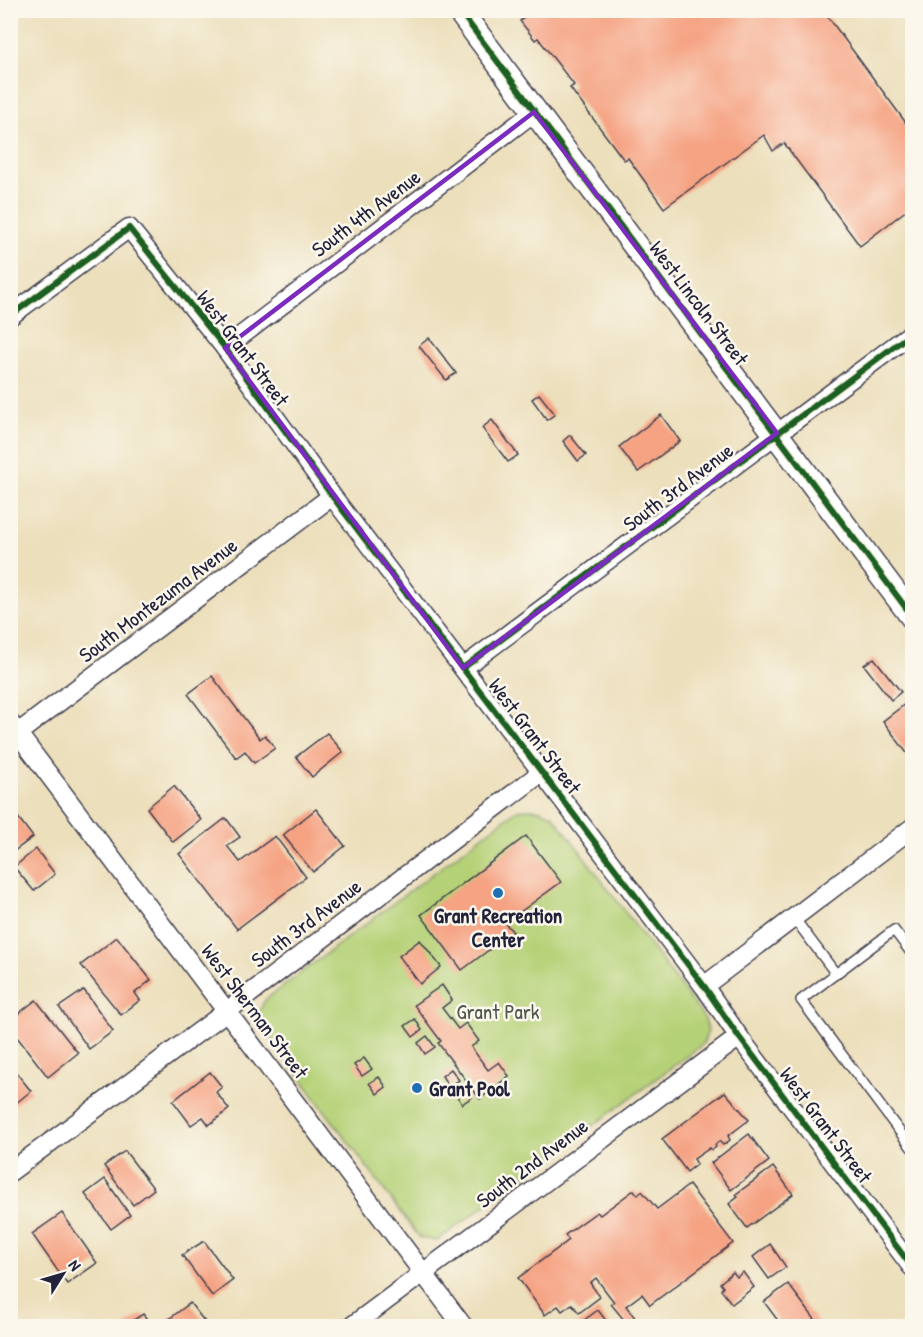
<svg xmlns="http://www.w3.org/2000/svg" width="923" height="1337" viewBox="0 0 923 1337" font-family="'Patrick Hand',sans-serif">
<rect width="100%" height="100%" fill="#fbf7ec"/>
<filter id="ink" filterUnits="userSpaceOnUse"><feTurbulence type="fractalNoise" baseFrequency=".0167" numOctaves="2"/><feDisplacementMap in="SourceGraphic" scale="12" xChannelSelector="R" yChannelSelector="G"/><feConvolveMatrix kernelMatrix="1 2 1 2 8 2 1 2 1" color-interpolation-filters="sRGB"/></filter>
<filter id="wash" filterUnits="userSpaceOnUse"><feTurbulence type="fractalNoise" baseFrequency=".008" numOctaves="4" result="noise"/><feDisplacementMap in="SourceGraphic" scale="24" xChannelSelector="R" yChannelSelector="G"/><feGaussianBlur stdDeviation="1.35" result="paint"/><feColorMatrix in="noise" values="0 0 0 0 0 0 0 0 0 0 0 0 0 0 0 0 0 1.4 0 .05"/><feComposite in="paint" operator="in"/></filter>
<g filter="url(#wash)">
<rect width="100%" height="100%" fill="#ecdfbc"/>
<!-- green -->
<path fill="#b5d177" stroke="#6c7a59" stroke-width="1.5" d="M 531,809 L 540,810 L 553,815 L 705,1019 L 708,1031 L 703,1044 L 437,1241 L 420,1238 L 260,1024 L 259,1012 L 265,1000 L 517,810 Z"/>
<g id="blocks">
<!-- building -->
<g fill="#f5a383">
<path d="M 518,10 L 823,10 L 912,131 L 912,206 L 860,246 L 784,143 L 773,151 L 764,135 L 664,208 L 628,158 L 624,160 L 570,88 L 574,85 L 538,38 L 535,40 L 520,21 L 524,18 Z"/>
<path d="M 429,338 L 456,373 L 446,380 L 419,346 Z"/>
<path d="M 539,394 L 555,414 L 547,420 L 532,399 Z"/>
<path d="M 661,415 L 680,441 L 638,472 L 619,447 Z"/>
<path d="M 492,420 L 518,455 L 508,462 L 482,428 Z"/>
<path d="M 570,435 L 586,455 L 578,461 L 563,441 Z"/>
<path d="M 874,658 L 901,692 L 891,700 L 864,665 Z"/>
<path d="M 212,676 L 260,739 L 265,735 L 275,748 L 254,763 L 245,751 L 236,758 L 188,694 Z"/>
<path d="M 909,701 L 912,706 L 912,760 L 883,721 Z"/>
<path d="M 327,733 L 343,752 L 312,777 L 296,757 Z"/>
<path d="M 174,786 L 201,820 L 173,842 L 147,808 Z"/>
<path d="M 316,809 L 345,846 L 313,872 L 283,835 Z"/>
<path d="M 17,816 L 33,837 L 10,854 L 10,820 Z"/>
<path d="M 226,818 L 240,837 L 227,846 L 240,862 L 275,836 L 306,877 L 237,929 L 179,854 Z"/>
<path d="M 526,836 L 561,882 L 505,923 L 513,932 L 462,970 L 421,915 Z"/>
<path d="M 36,849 L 55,874 L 34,891 L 14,867 Z"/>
<path d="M 117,937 L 151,980 L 135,993 L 140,1000 L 121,1015 L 81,965 Z"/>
<path d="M 420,940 L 441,967 L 420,984 L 399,956 Z"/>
<path d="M 442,985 L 452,1000 L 442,1008 L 458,1029 L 466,1023 L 479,1041 L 471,1047 L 488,1070 L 499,1062 L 509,1076 L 480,1099 L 438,1043 L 441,1041 L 414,1005 Z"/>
<path d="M 84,990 L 113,1031 L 89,1049 L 59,1007 Z"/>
<path d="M 36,1000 L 78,1053 L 48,1077 L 10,1028 L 10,1020 Z"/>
<path d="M 415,1019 L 422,1030 L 413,1037 L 405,1026 Z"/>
<path d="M 427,1036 L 435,1047 L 425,1054 L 418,1043 Z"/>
<path d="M 364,1058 L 372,1069 L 362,1076 L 354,1065 Z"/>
<path d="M 10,1065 L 31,1091 L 10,1108 Z"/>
<path d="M 451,1069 L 459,1080 L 449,1087 L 442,1076 Z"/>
<path d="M 210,1072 L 222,1087 L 216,1092 L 229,1109 L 209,1125 L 203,1117 L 191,1125 L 173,1101 Z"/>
<path d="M 379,1077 L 386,1087 L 377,1094 L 369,1083 Z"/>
<path d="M 464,1087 L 472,1097 L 462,1104 L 455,1093 Z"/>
<path d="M 725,1092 L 749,1120 L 728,1136 L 730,1140 L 723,1145 L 719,1141 L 715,1145 L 716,1147 L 712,1150 L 710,1148 L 694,1159 L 697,1164 L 687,1172 L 662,1139 Z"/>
<path d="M 749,1134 L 769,1161 L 731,1190 L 711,1163 Z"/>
<path d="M 125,1151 L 154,1189 L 133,1205 L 104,1166 Z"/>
<path d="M 773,1167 L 793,1194 L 747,1228 L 729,1204 L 738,1197 L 736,1194 Z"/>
<path d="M 105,1179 L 130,1215 L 111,1229 L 85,1194 Z"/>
<path d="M 689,1185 L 733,1243 L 650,1305 L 642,1294 L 626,1306 L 639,1323 L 634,1326 L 629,1326 L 611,1304 L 614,1302 L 596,1278 L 590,1283 L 600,1297 L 579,1313 L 572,1304 L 562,1311 L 558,1306 L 545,1315 L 518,1278 L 569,1240 L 565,1235 L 597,1212 L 600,1215 L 634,1190 L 638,1195 L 642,1191 L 657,1209 Z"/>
<path d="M 62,1213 L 97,1263 L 67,1284 L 32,1234 Z"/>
<path d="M 204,1241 L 233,1280 L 212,1296 L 182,1255 Z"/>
<path d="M 770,1244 L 786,1267 L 769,1279 L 753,1257 Z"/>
<path d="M 733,1272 L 737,1277 L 743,1272 L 754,1287 L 732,1304 L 721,1290 L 723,1287 L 720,1283 Z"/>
<path d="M 788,1284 L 820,1326 L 782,1326 L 764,1302 Z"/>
<path d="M 190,1303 L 208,1326 L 160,1326 Z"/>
<path d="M 598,1310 L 610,1326 L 576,1326 Z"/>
<path d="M 143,1314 L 152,1326 L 124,1326 Z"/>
</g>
</g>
</g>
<g filter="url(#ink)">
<use href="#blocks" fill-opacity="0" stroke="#403e4e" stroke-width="1.5"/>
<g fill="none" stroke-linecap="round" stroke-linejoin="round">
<defs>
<g id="lane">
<path d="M 794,918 L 836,974"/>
<path d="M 912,954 L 894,930 L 801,1000 L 912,1148"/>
</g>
<g id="street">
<path d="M 10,316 L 129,228 L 225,348 L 332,496 L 704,986 L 739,1037 L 912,1267"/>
<path d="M 225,348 L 534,112"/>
<path d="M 463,668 L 912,333"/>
<path d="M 10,723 L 463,1326"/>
<path d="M 10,739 L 332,496"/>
<path d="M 704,986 L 912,828"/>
<path d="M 10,1172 L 227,1011 L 542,772"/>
<path d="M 352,1326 L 739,1037"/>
</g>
<path id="secondary" d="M 459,10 L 912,616"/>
</defs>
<!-- lane casing -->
<use href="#lane" stroke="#403e4e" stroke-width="12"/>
<!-- street casing -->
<use href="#street" stroke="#403e4e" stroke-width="21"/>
<!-- secondary casing -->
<use href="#secondary" stroke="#403e4e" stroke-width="27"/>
<!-- lane -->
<use href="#lane" stroke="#fff" stroke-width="9"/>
<!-- street -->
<use href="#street" stroke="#fff" stroke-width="18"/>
<!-- secondary -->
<use href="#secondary" stroke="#fff" stroke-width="24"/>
<defs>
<g id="cycleway">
<path d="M 459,10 L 912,616"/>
<path d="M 10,316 L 129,228 L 225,348 L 332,496 L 704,986 L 739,1037 L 912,1267"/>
<path d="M 463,668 L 912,333"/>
</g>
</defs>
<!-- cycleway casing -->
<use href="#cycleway" stroke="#fbf7ec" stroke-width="10"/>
<!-- cycleway -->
<use href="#cycleway" stroke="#1b5e20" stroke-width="6"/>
</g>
</g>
<!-- marked area -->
<path fill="none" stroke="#7b2cbf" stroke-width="4.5" stroke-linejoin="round" d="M 534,112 L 777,433 L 463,668 L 225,348 Z"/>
<!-- markers -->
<g fill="#1f6fb2" stroke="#fbf7ec" stroke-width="2">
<circle cx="498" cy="893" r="6"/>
<circle cx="417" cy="1088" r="6"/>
</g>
<g text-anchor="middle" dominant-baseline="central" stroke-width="5" stroke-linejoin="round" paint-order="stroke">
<!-- street labels -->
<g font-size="21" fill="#22223b" stroke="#fbf7ec">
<text transform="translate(366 213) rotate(-37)">South 4th Avenue</text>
<text transform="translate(699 303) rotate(53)">West Lincoln Street</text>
<text transform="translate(243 348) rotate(53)">West Grant Street</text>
<text transform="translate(678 487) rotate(-37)">South 3rd Avenue</text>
<text transform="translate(158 600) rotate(-37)">South Montezuma Avenue</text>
<text transform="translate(535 736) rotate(53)">West Grant Street</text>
<text transform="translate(306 923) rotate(-37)">South 3rd Avenue</text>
<text transform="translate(255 1011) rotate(53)">West Sherman Street</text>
<text transform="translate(826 1125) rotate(53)">West Grant Street</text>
<text transform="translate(532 1163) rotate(-37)">South 2nd Avenue</text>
</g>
<!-- poi labels -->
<g font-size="21" font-weight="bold" fill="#22223b" stroke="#fbf7ec">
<text x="498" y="915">Grant Recreation<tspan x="498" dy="24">Center</tspan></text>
<text x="429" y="1088" text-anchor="start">Grant Pool</text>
</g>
<!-- park labels -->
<g font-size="21" fill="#4e574d" stroke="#fbf7ec">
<text x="498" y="1011">Grant Park</text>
</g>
</g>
<!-- margin -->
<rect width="923" height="1337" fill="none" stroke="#fbf7ec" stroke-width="36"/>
<!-- north arrow -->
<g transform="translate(63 1274) rotate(53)" stroke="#fbf7ec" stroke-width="4.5" paint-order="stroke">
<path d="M0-4.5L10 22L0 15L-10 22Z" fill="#22223b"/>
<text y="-9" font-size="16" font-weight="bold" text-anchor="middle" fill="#22223b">N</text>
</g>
</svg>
